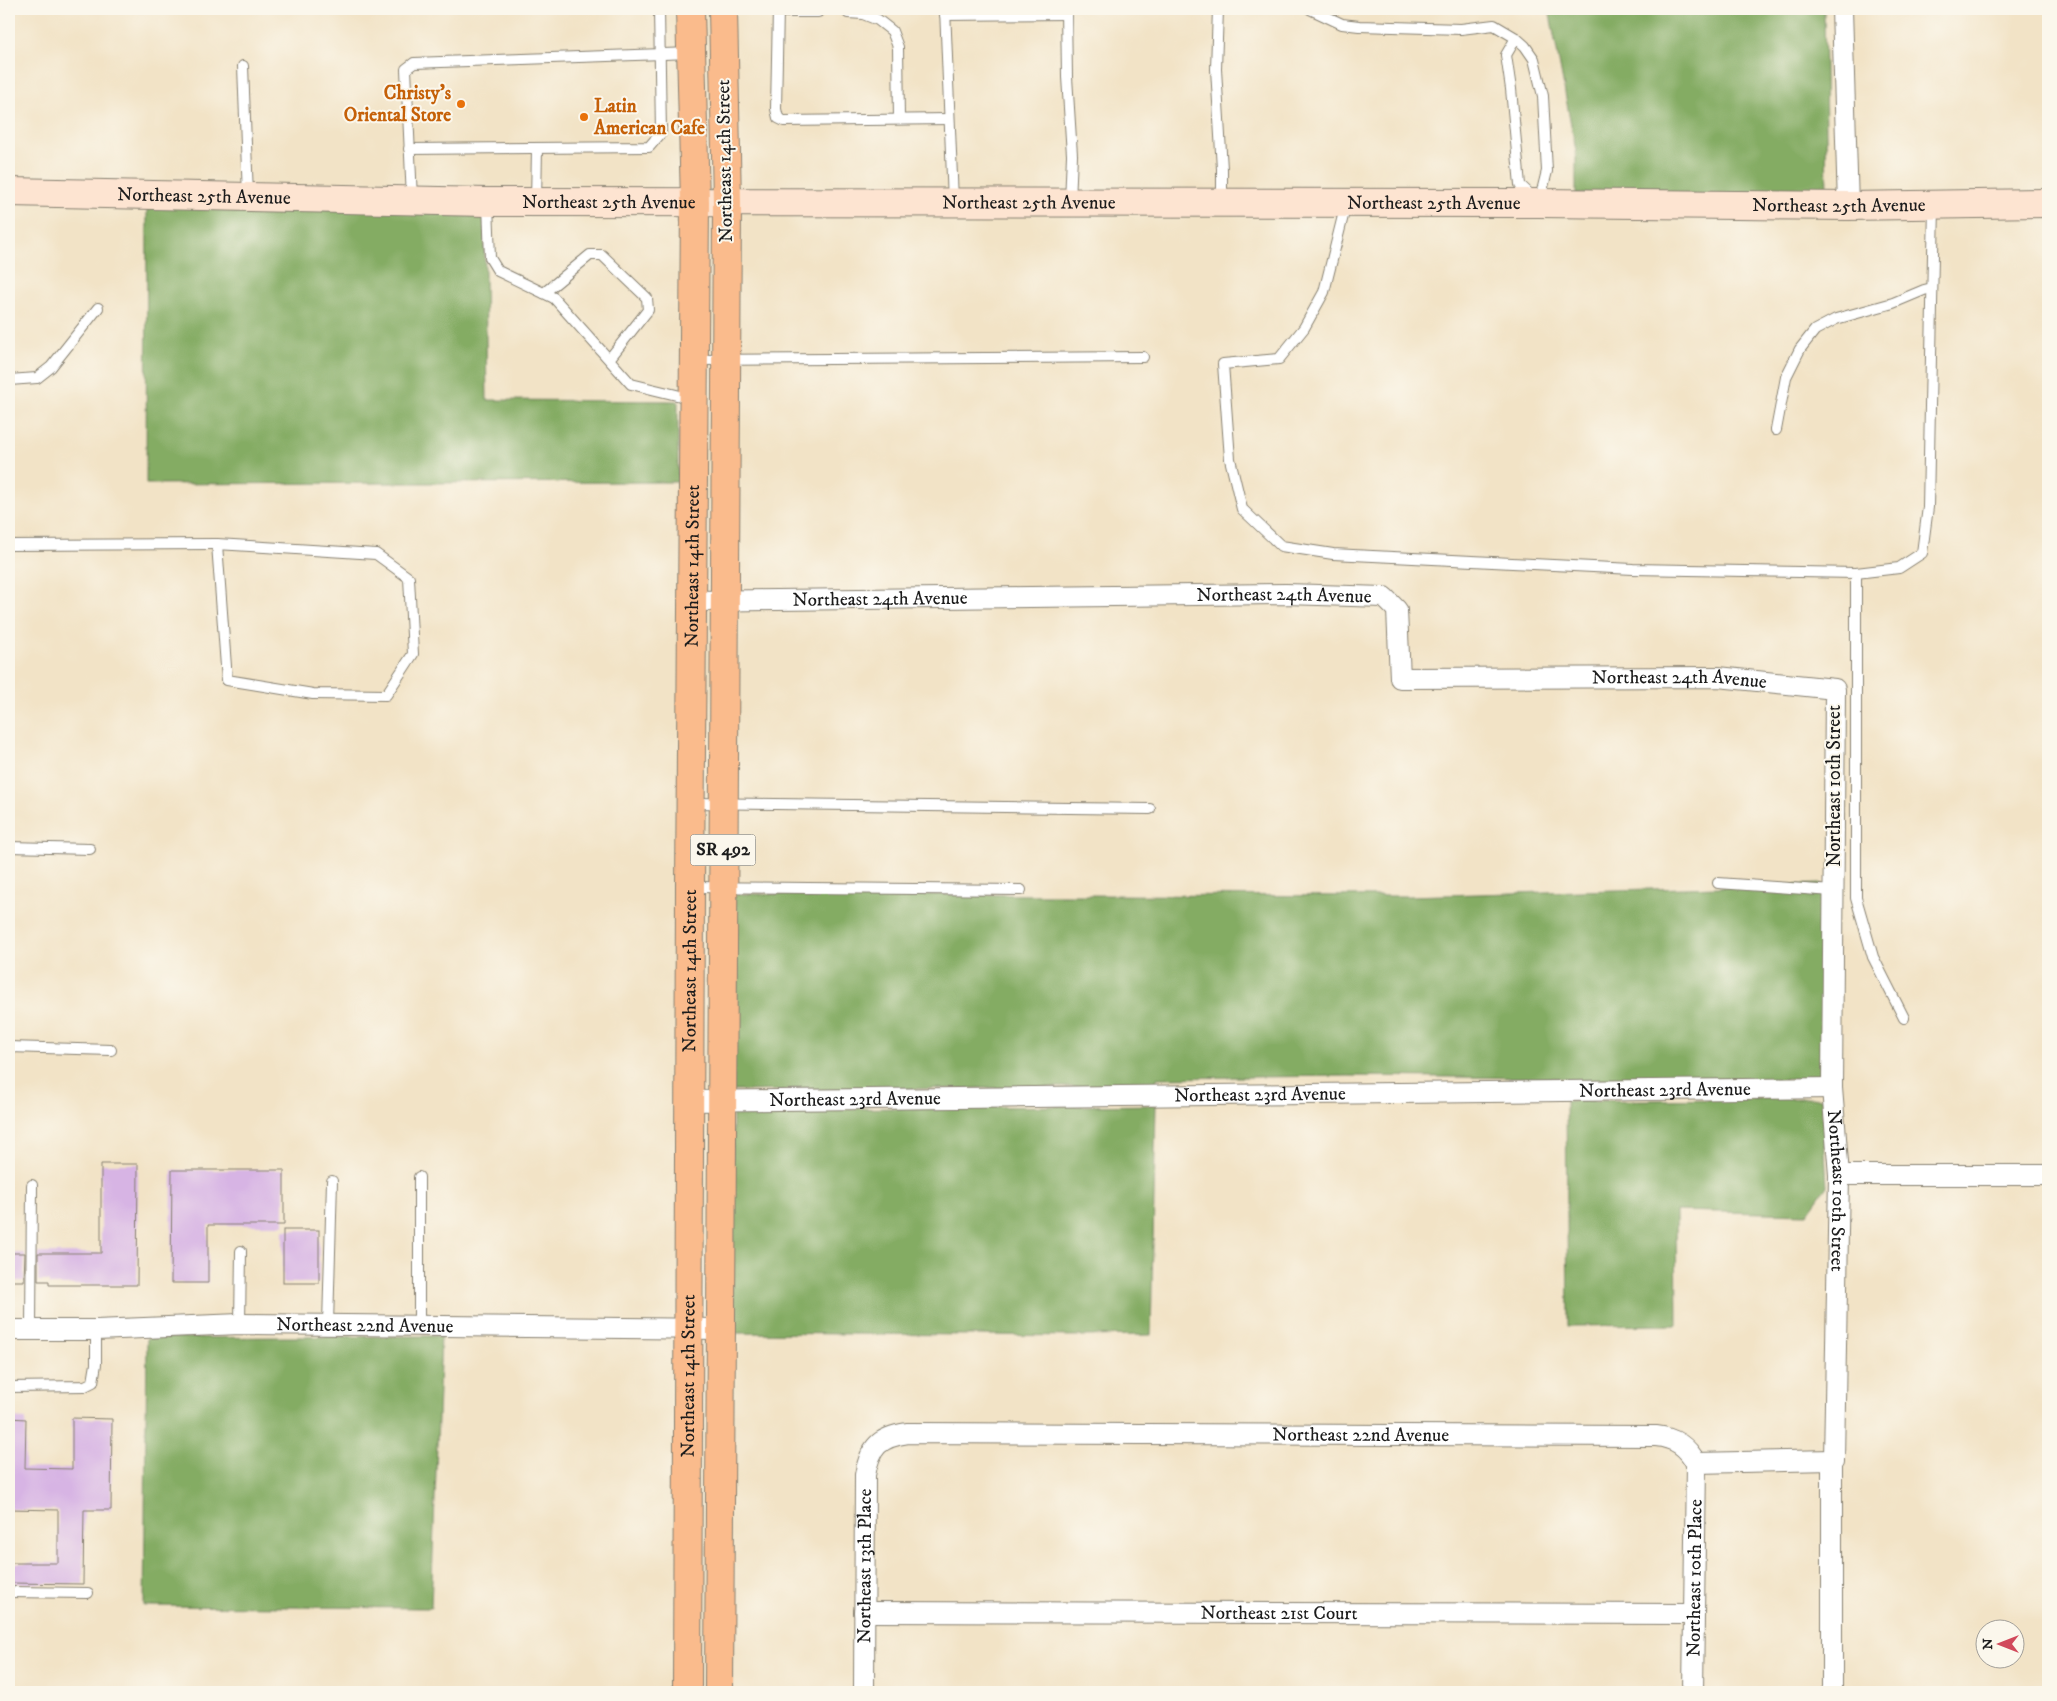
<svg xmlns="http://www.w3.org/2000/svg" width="2057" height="1701" viewBox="0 0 2057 1701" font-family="'IM FELL DW Pica',serif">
<rect width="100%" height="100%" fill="#fbf7ec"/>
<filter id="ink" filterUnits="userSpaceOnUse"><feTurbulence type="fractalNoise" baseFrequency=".02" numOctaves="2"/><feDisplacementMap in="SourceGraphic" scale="10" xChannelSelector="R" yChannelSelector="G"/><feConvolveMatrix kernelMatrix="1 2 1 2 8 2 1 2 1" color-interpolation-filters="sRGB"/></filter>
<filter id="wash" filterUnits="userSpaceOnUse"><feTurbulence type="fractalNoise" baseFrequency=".0096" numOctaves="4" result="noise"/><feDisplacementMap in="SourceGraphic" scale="20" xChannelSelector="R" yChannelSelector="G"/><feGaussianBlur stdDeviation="1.12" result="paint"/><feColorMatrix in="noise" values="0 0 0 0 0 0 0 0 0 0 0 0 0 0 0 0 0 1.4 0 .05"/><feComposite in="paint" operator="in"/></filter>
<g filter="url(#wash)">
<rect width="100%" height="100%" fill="#f2e3c6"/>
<!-- forest -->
<g fill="#84ac63" stroke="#506440">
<path d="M 1549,9 L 1824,9 L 1827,196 L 1576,194 L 1576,151 Z"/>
<path d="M 147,204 L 484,211 L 487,400 L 678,401 L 678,482 L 146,484 Z"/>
<path d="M 1823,884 L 1822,1079 L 1566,1082 L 1566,1078 L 1545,1078 L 1348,1076 L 1157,1078 L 1156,1086 L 733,1091 L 734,894 L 1408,896 Z"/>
<path d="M 1822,1098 L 1827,1186 L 1807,1214 L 1676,1211 L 1677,1325 L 1568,1326 L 1566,1101 Z"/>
<path d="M 1156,1105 L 1151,1335 L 1083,1336 L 731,1333 L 733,1110 Z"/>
<path d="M 441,1336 L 431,1608 L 144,1606 L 147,1338 Z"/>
</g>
<g id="blocks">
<!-- building -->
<g fill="#d7b4e4">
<path d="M 101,1164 L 138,1164 L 137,1285 L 49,1285 L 49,1281 L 38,1281 L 38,1253 L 101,1253 Z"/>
<path d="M 172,1170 L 284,1170 L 284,1225 L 208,1225 L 208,1283 L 171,1283 Z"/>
<rect x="283" y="1230" width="36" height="53"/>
<path d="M 9,1253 L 25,1253 L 24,1281 L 9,1281 Z"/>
<path d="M 9,1418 L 26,1419 L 25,1468 L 72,1469 L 72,1418 L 112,1419 L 111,1510 L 84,1510 L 83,1584 L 9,1583 L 9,1563 L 58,1563 L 58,1510 L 9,1509 Z"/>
</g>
</g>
</g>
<g filter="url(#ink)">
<use href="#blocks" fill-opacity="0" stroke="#878071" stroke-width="1"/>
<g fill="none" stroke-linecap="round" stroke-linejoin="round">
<defs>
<g id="lane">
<path d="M 778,9 L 776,109 L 778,118 L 784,121 L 949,119"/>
<path d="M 945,9 L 953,201"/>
<path d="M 1066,9 L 1067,77 L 1072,155 L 1070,202"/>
<path d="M 1218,9 L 1216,69 L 1222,169 L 1222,202"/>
<path d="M 1310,9 L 1342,24 L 1359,26 L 1461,29 L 1494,25 L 1516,38 L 1525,46 L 1534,59 L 1543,96 L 1547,171 L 1539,203 L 1520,185 L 1511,89 L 1506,55 L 1516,38"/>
<path d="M 778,12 L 818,12"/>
<path d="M 848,13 L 863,14 L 878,20 L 892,31 L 898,47 L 899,119"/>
<path d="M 945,15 L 1066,14"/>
<path d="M 243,66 L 248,196"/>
<path d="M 409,149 L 649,147 L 661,133 L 659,9"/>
<path d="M 412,199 L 406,69 L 414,63 L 691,53"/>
<path d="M 536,201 L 537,148"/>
<path d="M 488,204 L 490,258 L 498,271 L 554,298 L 631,384 L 693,399"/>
<path d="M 1346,204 L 1324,292 L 1304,328 L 1279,359 L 1223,364 L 1230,459 L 1242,509 L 1281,546 L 1333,554 L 1633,569 L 1856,573 L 1856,898 L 1873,957 L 1904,1018"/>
<path d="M 544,293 L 590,255 L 602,255 L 647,298 L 648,310 L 610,358"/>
<path d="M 695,360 L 1143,357"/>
<path d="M 9,380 L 37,378 L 51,367 L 98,308"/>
<path d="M 1776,430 L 1786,377 L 1800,349 L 1815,330 L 1836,319 L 1893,303 L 1924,290 L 1932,288"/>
<path d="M 217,544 L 376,554 L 409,578 L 413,654 L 386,695 L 313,694 L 227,680 Z"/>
<path d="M 9,545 L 217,544"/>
<path d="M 1856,573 L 1899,568 L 1922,553 L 1928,507 L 1934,205"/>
<path d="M 692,803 L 1150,809"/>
<path d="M 9,847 L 90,849"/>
<path d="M 1718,883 L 1833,891"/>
<path d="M 691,887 L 1021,890"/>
<path d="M 9,1047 L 111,1050"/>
<path d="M 419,1177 L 419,1326"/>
<path d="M 240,1324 L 241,1251"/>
<path d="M 328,1324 L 332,1181"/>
<path d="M 31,1330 L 32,1185"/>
<path d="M 9,1387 L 85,1386 L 93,1382 L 96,1364 L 96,1330"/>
<path d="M 9,1592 L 88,1593"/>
</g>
<g id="street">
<path d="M 1842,9 L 1848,206"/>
<path id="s1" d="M 692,601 L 1286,594 L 1384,597 L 1397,610 L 1400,678 L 1718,677 L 1835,689 L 1832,1088 L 1839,1175 L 1834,1460 L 1832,1462 L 1832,1692"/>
<path id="s2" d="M 689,1101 L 1832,1088"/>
<path d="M 1839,1175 L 2048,1175"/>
<path id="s3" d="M 9,1330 L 96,1330 L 240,1324 L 721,1329"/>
<path id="s4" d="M 864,1612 L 1693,1614"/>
<path id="s5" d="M 864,1692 L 865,1475 C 870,1447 879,1437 908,1433 L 1656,1436 C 1675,1438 1687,1446 1696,1463 L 1834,1460"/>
<path id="s6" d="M 1693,1692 L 1696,1463"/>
</g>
<g id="secondary">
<path id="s7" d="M 9,192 L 487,202 L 1539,203 L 1848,206 L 2048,203"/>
</g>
<g id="primary">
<path id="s8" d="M 687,1692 L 690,887 L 695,202 L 690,9"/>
<path d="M 719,1692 L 727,202 L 723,9"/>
</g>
</defs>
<!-- lane casing -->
<use href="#lane" stroke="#878071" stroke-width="12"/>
<!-- street casing -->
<use href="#street" stroke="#878071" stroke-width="22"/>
<!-- secondary casing -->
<use href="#secondary" stroke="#878071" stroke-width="30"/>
<!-- primary casing -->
<use href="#primary" stroke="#878071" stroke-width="30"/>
<!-- lane -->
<use href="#lane" stroke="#fff" stroke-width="10"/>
<!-- street -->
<use href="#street" stroke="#fff" stroke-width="20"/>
<!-- secondary -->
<use href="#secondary" stroke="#fde4d1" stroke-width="28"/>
<!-- primary -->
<use href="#primary" stroke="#fabb8c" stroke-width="28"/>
</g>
</g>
<!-- markers -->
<g fill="#e8710a" stroke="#fbf7ec" stroke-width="2">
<circle cx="461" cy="104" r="5"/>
<circle cx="584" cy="117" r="5"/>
</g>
<g text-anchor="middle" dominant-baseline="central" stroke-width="4" stroke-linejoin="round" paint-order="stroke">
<!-- shield labels -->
<rect fill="#fbf7ec" stroke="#5f5e5a" stroke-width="1" x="690.5" y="834.5" width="65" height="31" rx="4"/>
<g font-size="18" font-weight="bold" fill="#1c1c1c">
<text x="723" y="850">SR 492</text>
</g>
<!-- food labels -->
<g font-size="19" font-weight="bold" fill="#c56008" stroke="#fbf7ec" text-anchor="end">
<text x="451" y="93">Christy's<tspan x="451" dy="22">Oriental Store</tspan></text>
<text x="594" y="106" text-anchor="start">Latin<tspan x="594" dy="22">American Cafe</tspan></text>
</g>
<!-- street labels -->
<g font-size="19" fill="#1c1c1c" stroke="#fbf7ec">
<text transform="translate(725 161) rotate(-91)">Northeast 14th Street</text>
<text stroke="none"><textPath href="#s7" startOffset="195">Northeast 25th Avenue</textPath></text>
<text stroke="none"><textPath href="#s7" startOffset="600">Northeast 25th Avenue</textPath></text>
<text stroke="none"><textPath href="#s7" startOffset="1020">Northeast 25th Avenue</textPath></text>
<text stroke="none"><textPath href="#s7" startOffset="1425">Northeast 25th Avenue</textPath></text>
<text stroke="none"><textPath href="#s7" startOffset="1830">Northeast 25th Avenue</textPath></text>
<text stroke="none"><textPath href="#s8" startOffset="1126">Northeast 14th Street</textPath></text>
<text stroke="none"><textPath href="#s1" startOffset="592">Northeast 24th Avenue</textPath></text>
<text stroke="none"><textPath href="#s1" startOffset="188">Northeast 24th Avenue</textPath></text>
<text stroke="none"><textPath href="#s1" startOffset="1058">Northeast 24th Avenue</textPath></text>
<text transform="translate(1834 786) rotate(-90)">Northeast 10th Street</text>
<text stroke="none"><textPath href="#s8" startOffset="721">Northeast 14th Street</textPath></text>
<text stroke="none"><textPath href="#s2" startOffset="976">Northeast 23rd Avenue</textPath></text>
<text stroke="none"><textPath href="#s2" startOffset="571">Northeast 23rd Avenue</textPath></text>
<text stroke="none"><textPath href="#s2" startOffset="166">Northeast 23rd Avenue</textPath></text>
<text stroke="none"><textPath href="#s1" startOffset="1716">Northeast 10th Street</textPath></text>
<text stroke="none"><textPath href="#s3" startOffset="356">Northeast 22nd Avenue</textPath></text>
<text stroke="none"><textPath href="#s8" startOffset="316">Northeast 14th Street</textPath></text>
<text stroke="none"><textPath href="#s5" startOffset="736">Northeast 22nd Avenue</textPath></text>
<text stroke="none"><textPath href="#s5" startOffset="126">Northeast 13th Place</textPath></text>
<text stroke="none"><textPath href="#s6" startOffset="114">Northeast 10th Place</textPath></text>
<text stroke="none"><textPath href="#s4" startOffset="415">Northeast 21st Court</textPath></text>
</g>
</g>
<!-- margin -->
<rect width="2057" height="1701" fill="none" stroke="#fbf7ec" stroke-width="30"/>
<!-- north arrow -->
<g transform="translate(2000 1644) rotate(270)"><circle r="24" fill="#fbf7ec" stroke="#a29f99"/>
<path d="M0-4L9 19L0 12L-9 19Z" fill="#d1495b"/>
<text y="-8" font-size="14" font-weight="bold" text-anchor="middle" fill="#1c1c1c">N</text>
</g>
</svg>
